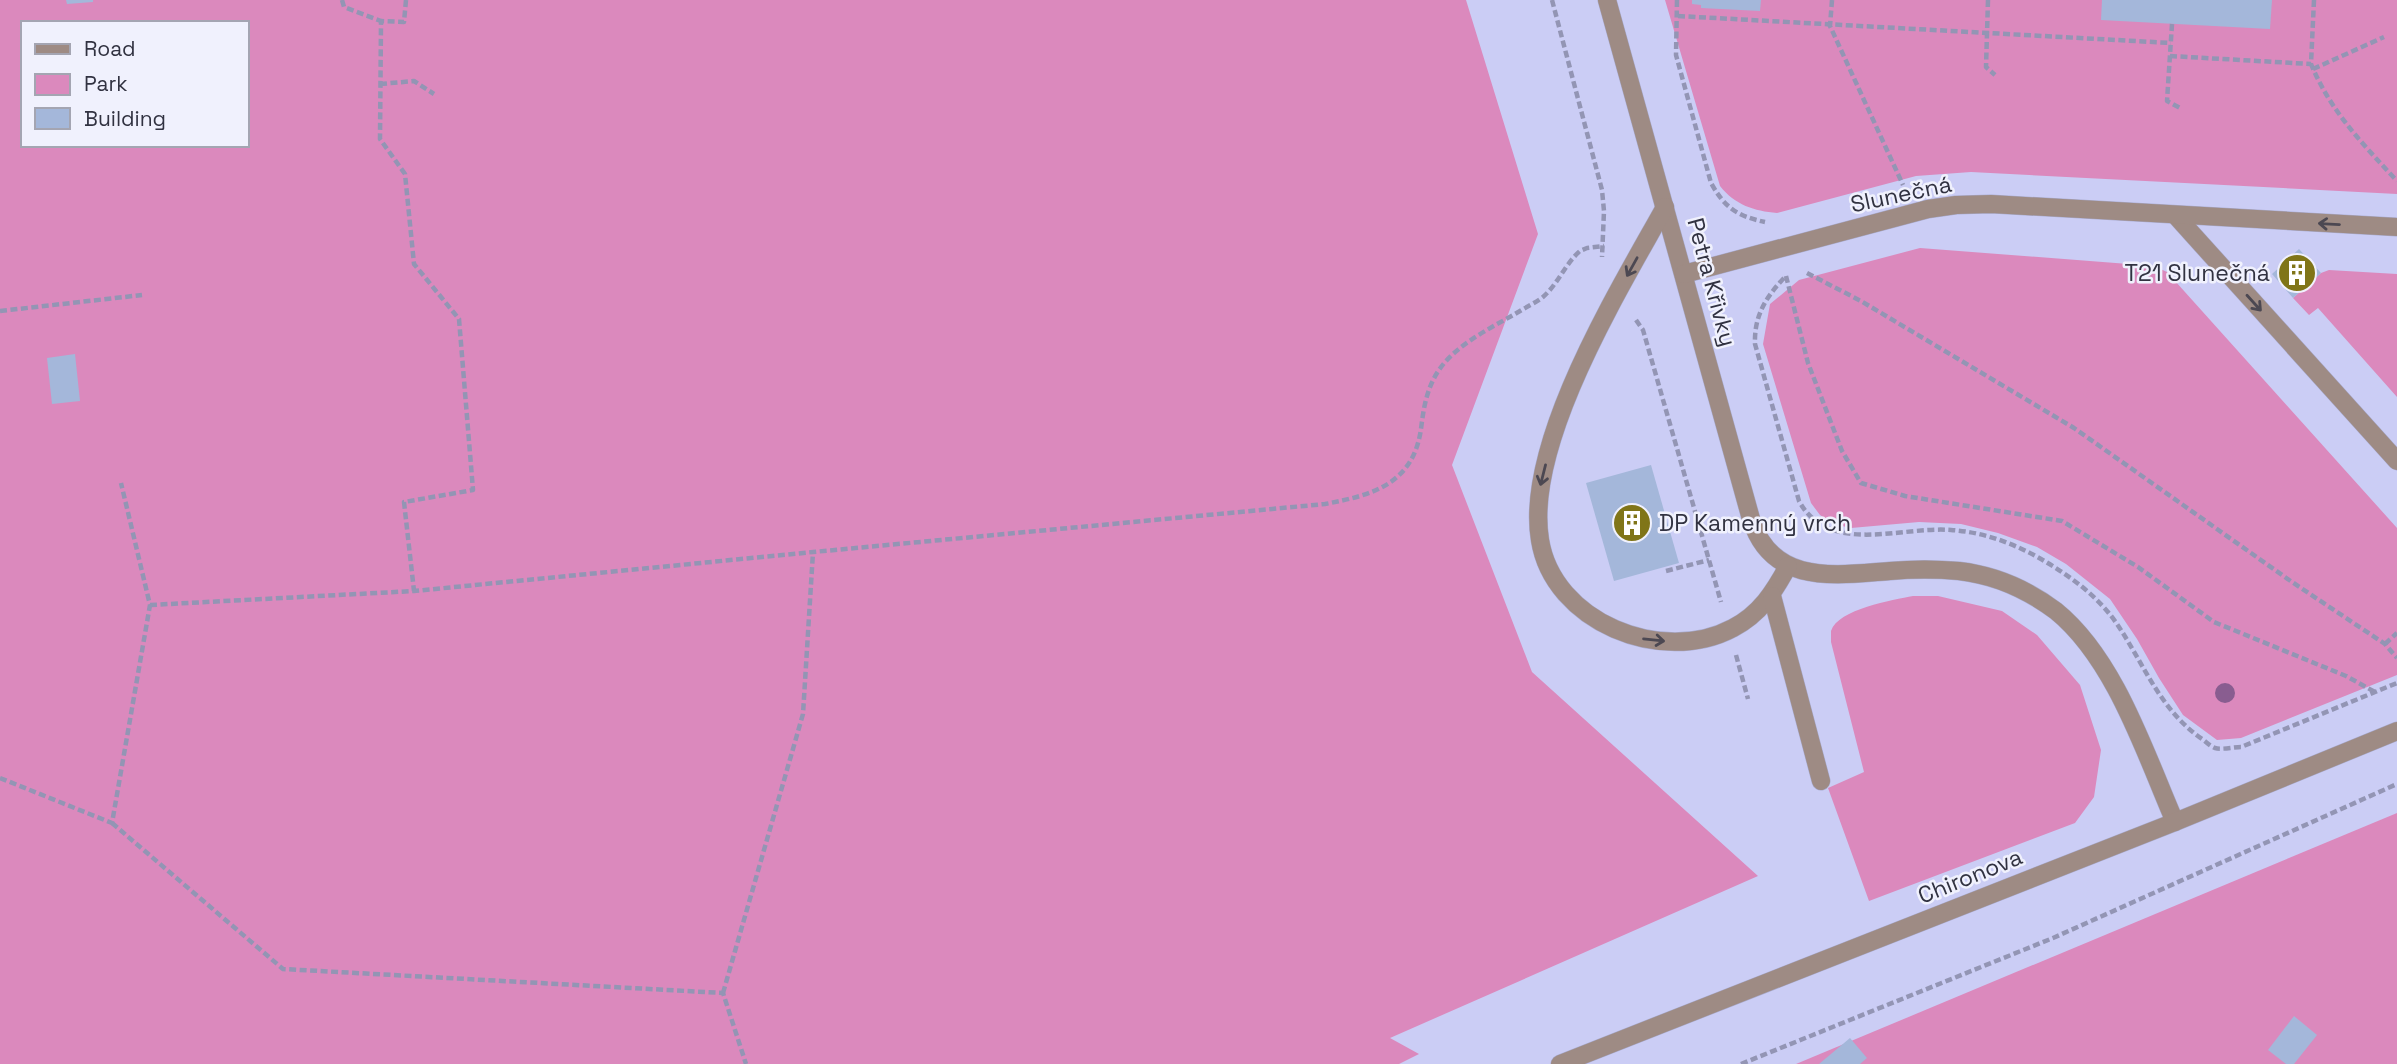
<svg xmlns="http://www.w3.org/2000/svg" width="2397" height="1064" viewBox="0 0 2397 1064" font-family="'Space Grotesk',sans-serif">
<rect width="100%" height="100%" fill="#cbcdf5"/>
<!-- green -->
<g fill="#db89bd" fill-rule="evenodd">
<path d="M 0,0 L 1466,0 L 1538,234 L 1452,465 L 1532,672 L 1758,876 L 1390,1038 L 1419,1054 L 1399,1064 L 0,1064 ZM 23,23 L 247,23 L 247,145 L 23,145 Z"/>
<path d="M 1665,0 L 2397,0 L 2397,194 L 1971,172 L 1916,176 L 1777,213 C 1754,211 1735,205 1720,186 Z"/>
<path d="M 1920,248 L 2154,266 L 2167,272 L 2397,528 L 2397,675 L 2241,738 L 2217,740 L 2183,715 L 2159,678 L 2137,639 L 2110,599 L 2066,564 L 2037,547 L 1998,533 L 1961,524 L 1919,522 L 1851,528 L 1833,524 L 1820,515 L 1811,503 L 1763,344 L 1770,304 L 1799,280 Z"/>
<path d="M 2329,270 L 2397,274 L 2397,397 L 2318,308 L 2309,315 L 2293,298 L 2321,273 Z"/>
<path d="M 1913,596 L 1938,596 L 2002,611 L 2037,635 L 2080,685 L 2101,750 L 2094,797 L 2075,823 L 1869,901 L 1828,788 L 1864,772 L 1831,642 C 1831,641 1831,632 1831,631 C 1838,609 1893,600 1913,596 Z"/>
<path d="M 2397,813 L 2397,1064 L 1796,1064 Z"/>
</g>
<!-- building -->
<g fill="#a4b7da">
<path d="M 66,0 L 93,0 L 93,2 L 67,4 Z"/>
<path d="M 1692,0 L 1761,0 L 1760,11 L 1701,8 L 1701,5 L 1692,4 Z"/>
<path d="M 2102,0 L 2272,0 L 2270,29 L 2101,20 Z"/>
<path d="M 2299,249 L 2321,273 L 2293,298 L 2272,274 Z"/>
<path d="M 75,354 L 80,401 L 52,404 L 47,358 Z"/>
<path d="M 1651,465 L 1679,563 L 1614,581 L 1586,483 Z"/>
<path d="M 2294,1016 L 2317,1035 L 2294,1064 L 2286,1064 L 2268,1050 Z"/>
<path d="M 1850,1038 L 1867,1058 L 1860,1064 L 1819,1064 Z"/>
</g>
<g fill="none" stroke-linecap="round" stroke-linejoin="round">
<defs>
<g id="minor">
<path d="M 1607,0 L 1751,519 C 1772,586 1835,575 1890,571 C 1913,569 1936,569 1959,571 C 1994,575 2028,590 2056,611 C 2115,659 2145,753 2175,822"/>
<path d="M 1665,207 C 1619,290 1524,444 1540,540 C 1553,622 1662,666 1733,628 C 1760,614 1774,592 1788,566"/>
<path d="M 2176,216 L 2397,461"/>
<path d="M 1684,274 L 1928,209 L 1956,205 L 1991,204 L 2397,227"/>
<path d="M 1772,596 L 1821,781"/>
<path d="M 1560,1064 L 2175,822 L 2397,731"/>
</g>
</defs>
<!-- minor casing -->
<use href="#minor" stroke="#a9abcd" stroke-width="19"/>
<!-- path -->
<g stroke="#9395b4" stroke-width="4.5" stroke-dasharray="7 3.5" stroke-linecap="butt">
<path d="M 342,0 L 344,7 L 381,21"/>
<path d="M 406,0 L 404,22 L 381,21 L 380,139 L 405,174 L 414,264 L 459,319 L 473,490 L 404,502 L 414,591"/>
<path d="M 1552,0 L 1602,190 L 1604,211 L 1602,257"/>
<path d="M 1677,0 L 1676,55 L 1711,183 C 1725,208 1737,216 1765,222"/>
<path d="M 1832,0 L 1830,26 L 1903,185"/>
<path d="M 1988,0 L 1986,67 L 1995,75"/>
<path d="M 2314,0 L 2311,64 C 2331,112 2362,143 2397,181"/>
<path d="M 1678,16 L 2171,43"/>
<path d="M 2172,24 L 2167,101 L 2182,109"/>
<path d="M 2170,56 L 2311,64"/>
<path d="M 2313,69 L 2384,37"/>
<path d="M 380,84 L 414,81 L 434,94"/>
<path d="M 1807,273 L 1861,301 L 2074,428 L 2292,582 L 2385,644 L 2397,658"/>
<path d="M 1786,276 L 1808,363 L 1842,451 L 1861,483 L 1905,496 L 2062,521 L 2138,567 L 2214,622 L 2346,676 L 2375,692"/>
<path d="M 1784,278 C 1765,298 1754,317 1755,344 L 1799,501 C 1829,556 1900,526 1951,530 C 1983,532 2013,543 2041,559 C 2070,576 2098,596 2117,624 C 2144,664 2160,710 2202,739 C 2205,741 2211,747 2215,748 C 2222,750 2234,747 2241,747 L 2397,683"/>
<path d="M 0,311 L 142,295"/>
<path d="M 1636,320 L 1643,330 L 1721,602"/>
<path d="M 1666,571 L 1709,560"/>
<path d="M 150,605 L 414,591 L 813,552 L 1325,504 C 1373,495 1413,484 1421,429 C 1424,404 1428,381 1446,361 C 1466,339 1495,326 1520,311 C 1528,306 1537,302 1543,297 C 1558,284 1565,264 1580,251 L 1587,248 L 1604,246"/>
<path d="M 2385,644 L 2397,633"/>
<path d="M 1736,655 L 1748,699"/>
<path d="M 0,778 L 112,823 L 150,605 L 121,483"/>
<path d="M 112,823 L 283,969 L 723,993 L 746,1064"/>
<path d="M 723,993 L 803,714 L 813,552"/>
<path d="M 1741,1064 L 2053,938 L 2397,784"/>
</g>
<!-- minor -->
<use href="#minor" stroke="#9e8b84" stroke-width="18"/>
</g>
<!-- trees -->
<circle fill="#895d90" cx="2225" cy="693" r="10"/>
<!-- one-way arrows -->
<defs><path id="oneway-shaft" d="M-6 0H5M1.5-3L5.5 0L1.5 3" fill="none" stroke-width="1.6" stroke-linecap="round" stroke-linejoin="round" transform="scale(1.75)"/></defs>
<g stroke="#4c4852">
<use href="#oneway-shaft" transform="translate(2329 224) rotate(-177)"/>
<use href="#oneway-shaft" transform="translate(1632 267) rotate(119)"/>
<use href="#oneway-shaft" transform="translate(2254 303) rotate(48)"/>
<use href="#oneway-shaft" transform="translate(1543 475) rotate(104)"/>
<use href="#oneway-shaft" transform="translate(1654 640) rotate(6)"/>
</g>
<!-- icons -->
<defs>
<symbol id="building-disc" viewBox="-11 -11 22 22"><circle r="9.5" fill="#807518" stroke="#f0f1fd"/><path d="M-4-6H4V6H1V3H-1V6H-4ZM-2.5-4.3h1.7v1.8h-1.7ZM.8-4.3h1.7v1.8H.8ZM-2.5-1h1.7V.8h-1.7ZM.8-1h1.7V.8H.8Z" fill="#fff"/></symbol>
</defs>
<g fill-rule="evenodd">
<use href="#building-disc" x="2275" y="251" width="44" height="44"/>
<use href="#building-disc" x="1610" y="501" width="44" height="44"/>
</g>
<g text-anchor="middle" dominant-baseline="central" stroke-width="5" stroke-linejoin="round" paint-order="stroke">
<!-- street labels -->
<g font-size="23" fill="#313241" stroke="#f0f1fd">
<text transform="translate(1901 194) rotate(-12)">Slunečná</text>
<text transform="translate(1712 282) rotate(75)">Petra Křivky</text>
<text transform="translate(1970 876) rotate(-22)">Chironova</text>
</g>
<!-- poi labels -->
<g font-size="23" fill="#313241" stroke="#f0f1fd" text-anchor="end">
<text x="2270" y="273">T21 Slunečná</text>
<text x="1659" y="523" text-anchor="start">DP Kamenný vrch</text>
</g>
</g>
<!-- legend -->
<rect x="21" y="21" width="228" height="126" fill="#f0f1fd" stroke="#a4a5b2" stroke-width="2"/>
<rect x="35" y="44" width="35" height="10" fill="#9e8b84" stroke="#a4a5b2" stroke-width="2"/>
<text x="84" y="56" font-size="21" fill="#313241">Road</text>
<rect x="35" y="74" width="35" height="21" fill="#db89bd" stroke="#a4a5b2" stroke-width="2"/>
<text x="84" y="91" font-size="21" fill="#313241">Park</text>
<rect x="35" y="108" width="35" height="21" fill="#a4b7da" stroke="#a4a5b2" stroke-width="2"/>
<text x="84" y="126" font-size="21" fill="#313241">Building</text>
</svg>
